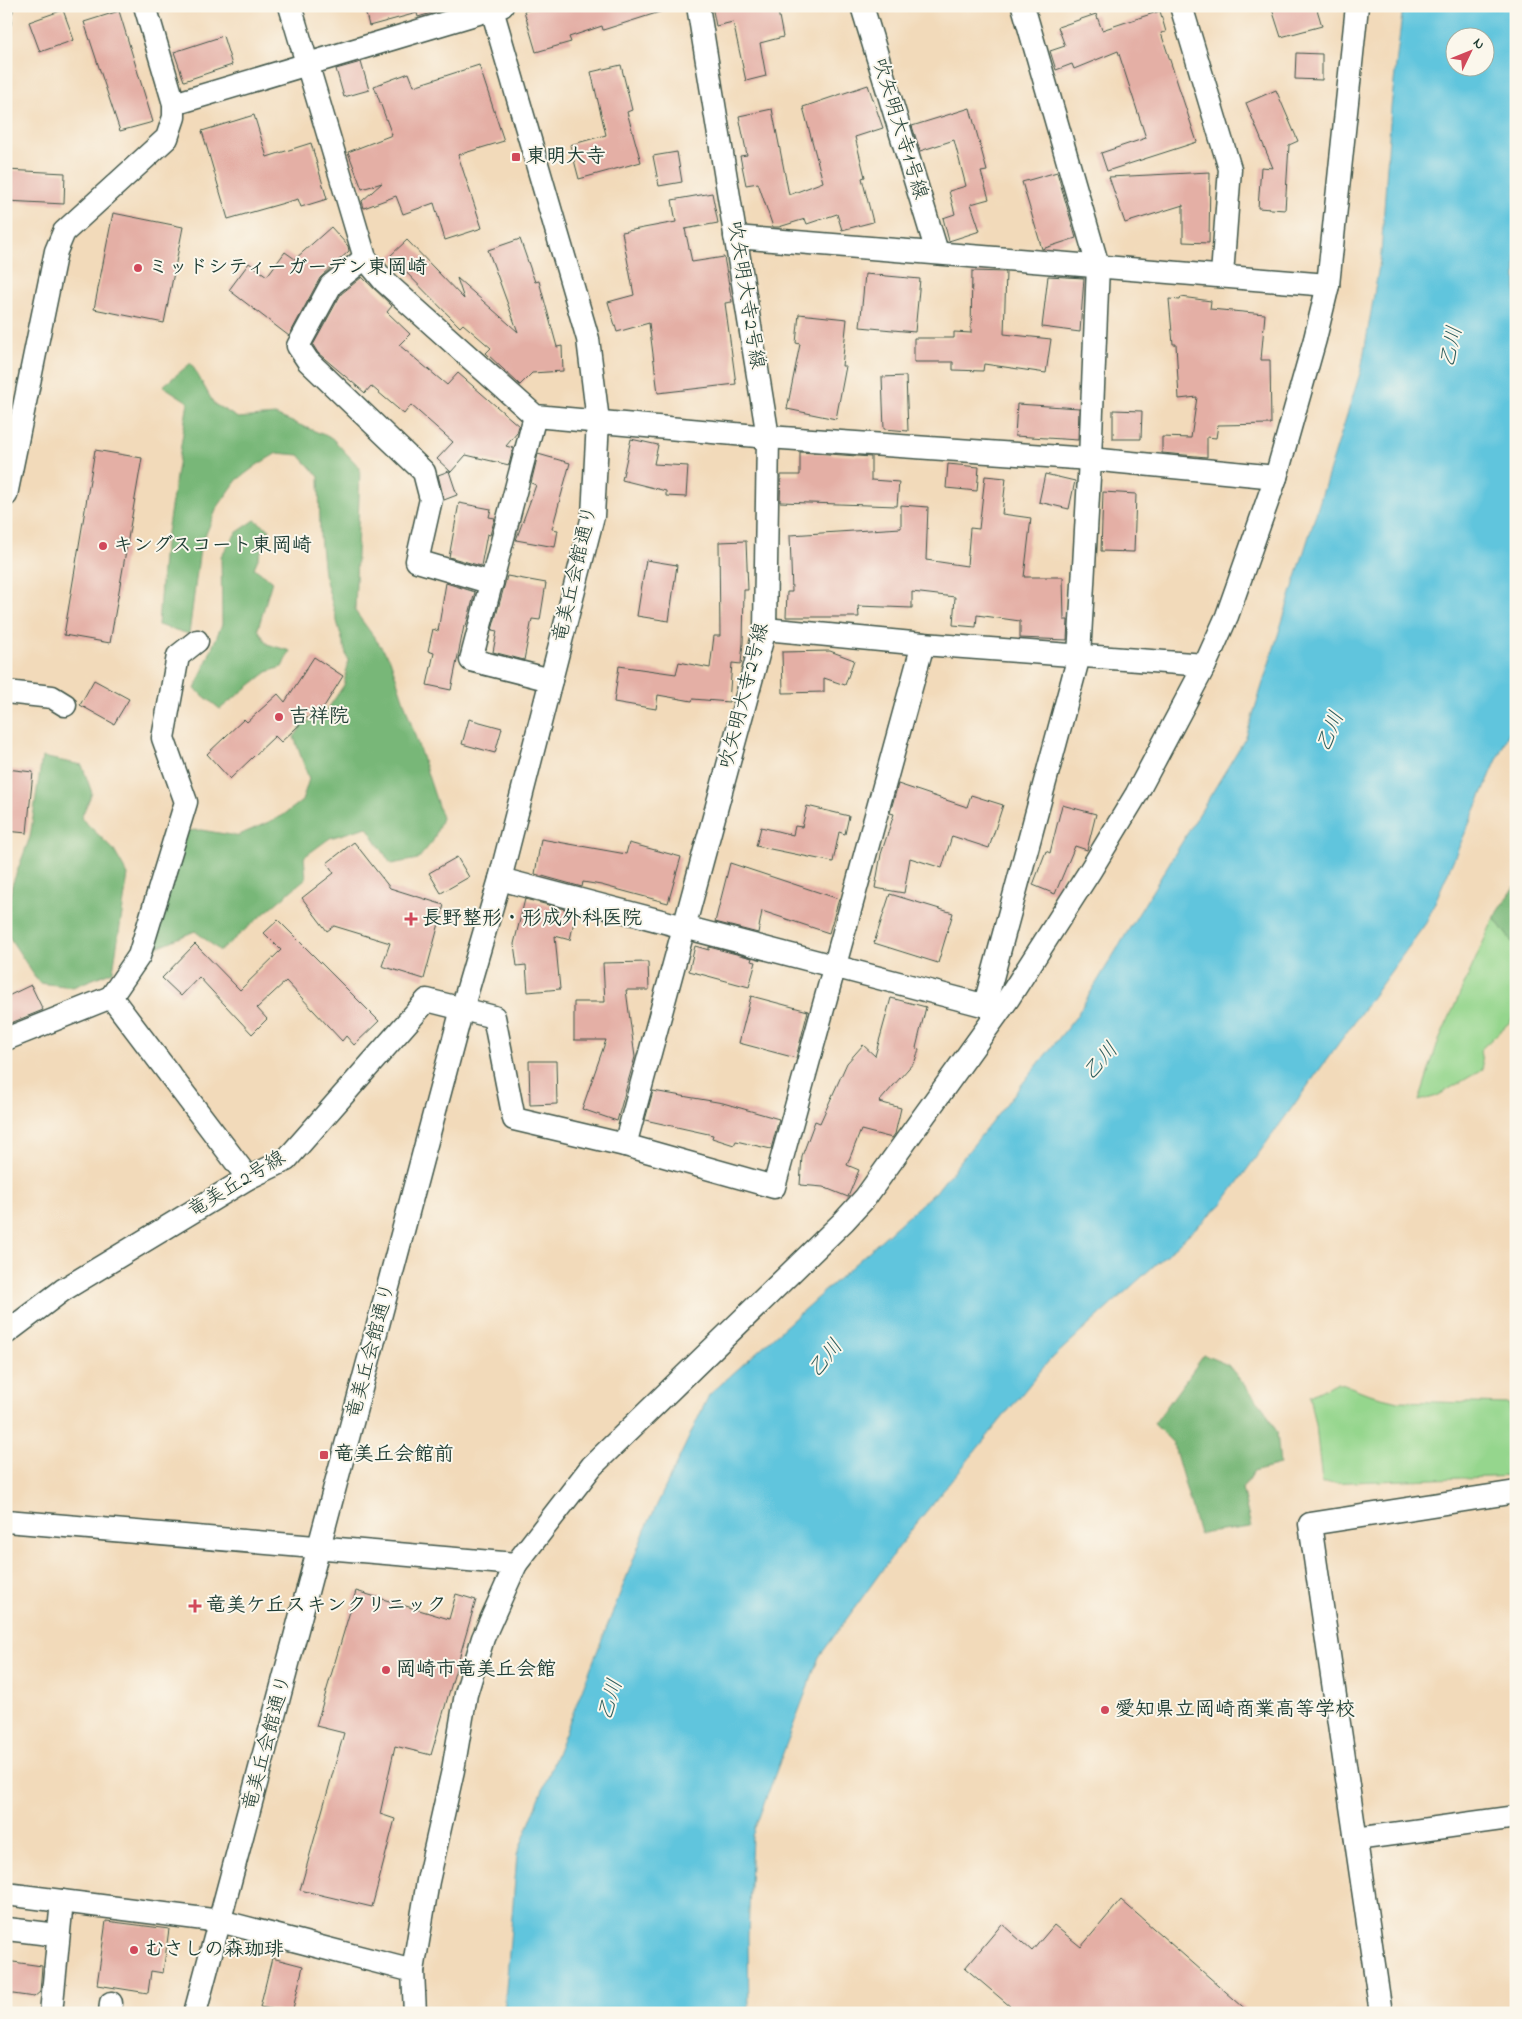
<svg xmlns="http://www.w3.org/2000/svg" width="1522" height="2019" viewBox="0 0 1522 2019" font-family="'Indie Flower','Klee One',sans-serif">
<rect width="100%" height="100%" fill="#fbf7ec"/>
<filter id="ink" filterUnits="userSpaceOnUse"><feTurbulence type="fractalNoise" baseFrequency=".02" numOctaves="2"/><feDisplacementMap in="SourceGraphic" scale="10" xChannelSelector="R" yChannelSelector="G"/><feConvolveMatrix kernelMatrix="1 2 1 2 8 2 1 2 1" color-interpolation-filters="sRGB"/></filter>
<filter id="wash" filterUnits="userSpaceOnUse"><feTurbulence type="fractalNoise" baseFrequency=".0096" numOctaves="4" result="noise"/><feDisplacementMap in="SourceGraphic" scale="20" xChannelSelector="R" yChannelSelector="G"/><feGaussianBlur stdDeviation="1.12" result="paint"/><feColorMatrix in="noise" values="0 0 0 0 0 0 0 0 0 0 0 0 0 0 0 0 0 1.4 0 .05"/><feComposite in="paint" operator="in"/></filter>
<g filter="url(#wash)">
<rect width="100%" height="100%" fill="#f2daba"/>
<!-- green -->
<g fill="#95d68d" stroke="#5a8a60">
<path d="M 1494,918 L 1516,947 L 1516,1008 L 1511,1021 L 1480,1050 L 1483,1069 L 1437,1096 L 1419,1101 L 1437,1045 Z"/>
<path d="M 1338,1382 L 1369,1394 L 1398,1401 L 1509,1404 L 1516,1445 L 1516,1476 L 1322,1483 L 1316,1425 L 1310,1396 Z"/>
</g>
<!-- forest -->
<g fill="#78b778" stroke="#4c7a56">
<path d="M 191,363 L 214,404 L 238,418 L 275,415 L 332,438 L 360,468 L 355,611 L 390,659 L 442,818 L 433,841 L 418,859 L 391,864 L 367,827 L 330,838 L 304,857 L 306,878 L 220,951 L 195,931 L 148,951 L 176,831 L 201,830 L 237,836 L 282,816 L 302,801 L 309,779 L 294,737 L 304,723 L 323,716 L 344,685 L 348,661 L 324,574 L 320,536 L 319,477 L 299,455 L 277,453 L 257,465 L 237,480 L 217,508 L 200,548 L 189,634 L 158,625 L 163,557 L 188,402 L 163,386 Z"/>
<path d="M 255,520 L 270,530 L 254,568 L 272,581 L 258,629 L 267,644 L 290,651 L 282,667 L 267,672 L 220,709 L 195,689 L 222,624 L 221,556 L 236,533 Z"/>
<path d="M 42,757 L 82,765 L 92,793 L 81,818 L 113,849 L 128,875 L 113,971 L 73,987 L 39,983 L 6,932 L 6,924 L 12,885 L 30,837 Z"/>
<path d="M 1516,885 L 1516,947 L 1494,918 Z"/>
<path d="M 1204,1355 L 1228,1365 L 1264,1409 L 1277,1432 L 1280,1465 L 1253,1472 L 1242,1489 L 1251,1527 L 1199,1534 L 1173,1443 L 1154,1424 Z"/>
</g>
<!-- water -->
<path fill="#60c5dd" stroke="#408188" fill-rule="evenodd" d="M 1403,6 L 1516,6 L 1516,716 L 1426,923 L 1222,1204 L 1047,1363 L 912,1529 L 819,1657 L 752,1836 L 748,1936 L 749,2013 L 504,2013 L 517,1855 L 645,1530 L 709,1395 L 938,1189 L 1075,1018 L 1246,737 L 1361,370 L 1381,254 L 1391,107 ZM 1454,38 L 1484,38 L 1484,68 L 1454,68 Z"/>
<g id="blocks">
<!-- building -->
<g fill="#e4afa5">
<path d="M 364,6 L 455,6 L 418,17 L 417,13 L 369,26 Z"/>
<path d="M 544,6 L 665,6 L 666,10 L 603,30 L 602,26 L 569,37 L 571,42 L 536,52 L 524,11 Z"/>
<path d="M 712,6 L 777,6 L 783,37 L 760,43 L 766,76 L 746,81 L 733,22 L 716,26 Z"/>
<path d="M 1283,6 L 1316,6 L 1322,26 L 1281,37 L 1272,9 Z"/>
<path d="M 63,10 L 74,40 L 40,52 L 29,22 Z"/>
<path d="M 119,11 L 153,122 L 120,131 L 84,22 Z"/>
<path d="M 1160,11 L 1166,32 L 1161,33 L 1197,142 L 1107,171 L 1101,153 L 1146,138 L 1118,51 L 1074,69 L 1072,64 L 1056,70 L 1050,51 L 1065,46 L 1058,27 L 1096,14 L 1102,30 Z"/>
<path d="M 223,36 L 232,65 L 184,81 L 174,52 Z"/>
<path d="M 1296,53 L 1322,54 L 1322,80 L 1295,79 Z"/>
<path d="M 361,62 L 369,90 L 344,97 L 336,69 Z"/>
<path d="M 479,65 L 504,141 L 458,155 L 482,228 L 445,240 L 434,203 L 403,214 L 396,196 L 364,208 L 362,201 L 382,183 L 362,189 L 348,152 L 392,135 L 374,86 L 409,73 L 414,86 Z"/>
<path d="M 621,65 L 632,110 L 627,112 L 641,162 L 579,179 L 570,145 L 606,135 L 591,72 Z"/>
<path d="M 868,85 L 883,128 L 855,137 L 865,177 L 862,178 L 873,222 L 842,230 L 837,214 L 807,224 L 805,219 L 779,227 L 773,227 L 758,183 L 746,185 L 740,156 L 747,155 L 739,116 L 772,109 L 789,195 L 823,182 L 803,107 Z"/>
<path d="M 1276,90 L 1298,141 L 1289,145 L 1285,210 L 1258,208 L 1261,167 L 1273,168 L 1246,103 Z"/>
<path d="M 970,108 L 987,171 L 981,172 L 989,199 L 971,204 L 980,231 L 949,241 L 943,218 L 955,214 L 949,191 L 966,186 L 954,140 L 920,151 L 912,126 Z"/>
<path d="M 254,115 L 267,157 L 311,143 L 327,199 L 301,207 L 298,199 L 228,219 L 202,131 Z"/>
<path d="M 677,152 L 682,182 L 659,186 L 653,156 Z"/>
<path d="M 6,170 L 65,173 L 64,204 L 6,201 Z"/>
<path d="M 1057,172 L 1076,238 L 1042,249 L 1022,182 Z"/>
<path d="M 1210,172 L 1209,243 L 1183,242 L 1183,205 L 1125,223 L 1109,177 Z"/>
<path d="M 712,193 L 718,223 L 685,229 L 692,262 L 724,257 L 732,302 L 725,303 L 736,384 L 658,393 L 649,323 L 617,332 L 608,302 L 634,295 L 622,232 L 676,222 L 672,200 Z"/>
<path d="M 113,213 L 183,227 L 164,323 L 94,309 Z"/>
<path d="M 331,227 L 348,246 L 349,251 L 320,278 L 289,336 L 229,290 L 249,263 L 267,276 L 285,252 L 295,259 Z"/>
<path d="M 520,239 L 535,282 L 539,281 L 557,347 L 562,346 L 563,371 L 532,373 L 520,385 L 486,353 L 491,348 L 463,324 L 460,327 L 390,256 L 407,240 L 464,299 L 457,278 L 518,332 L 488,250 Z"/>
<path d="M 972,271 L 1006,272 L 1004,334 L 1051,339 L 1046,373 L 984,364 L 983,371 L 953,370 L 953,362 L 914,362 L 914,338 L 954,338 L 954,332 L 971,333 Z"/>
<path d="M 865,274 L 920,279 L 915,332 L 860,327 Z"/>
<path d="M 1048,276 L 1084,278 L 1080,332 L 1042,327 Z"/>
<path d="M 362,277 L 392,306 L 387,312 L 410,334 L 399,345 L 447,385 L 458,373 L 519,426 L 517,433 L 506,446 L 513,448 L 509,465 L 466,455 L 451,472 L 437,459 L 453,442 L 411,405 L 404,414 L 371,386 L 365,393 L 318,353 L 313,345 L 341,294 Z"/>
<path d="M 1181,297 L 1211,301 L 1210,309 L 1265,314 L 1261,360 L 1270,360 L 1271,424 L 1218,425 L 1216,438 L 1207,437 L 1207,457 L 1162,453 L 1162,437 L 1191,438 L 1197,397 L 1179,399 L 1176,344 L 1173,344 L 1169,299 L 1180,300 Z"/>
<path d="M 799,314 L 847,319 L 842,366 L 846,366 L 836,419 L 787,409 L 800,344 L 796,343 Z"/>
<path d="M 906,376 L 908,431 L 884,429 L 882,377 Z"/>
<path d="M 1017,404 L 1079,408 L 1078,440 L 1015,436 Z"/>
<path d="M 1113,410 L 1142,411 L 1141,439 L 1113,439 Z"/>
<path d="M 631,439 L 658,445 L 654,464 L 688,466 L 686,497 L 666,496 L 666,491 L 622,480 Z"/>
<path d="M 95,450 L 142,458 L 110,643 L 64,635 Z"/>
<path d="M 800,452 L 871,457 L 871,480 L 899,482 L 897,506 L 780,502 L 781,475 L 800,475 Z"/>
<path d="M 538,454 L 570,463 L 552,529 L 558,530 L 555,547 L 516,540 L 536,485 L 531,483 Z"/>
<path d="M 948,464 L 979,467 L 977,491 L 946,488 Z"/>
<path d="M 449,471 L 457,495 L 444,500 L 438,475 Z"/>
<path d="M 1045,474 L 1075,481 L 1069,509 L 1039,502 Z"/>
<path d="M 985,476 L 1006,478 L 1002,514 L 1031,518 L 1024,577 L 1063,577 L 1064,620 L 1068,620 L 1067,640 L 1020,638 L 1020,621 L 977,615 L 976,627 L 953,625 L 955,597 L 912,592 L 912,608 L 858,606 L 859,617 L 786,617 L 787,592 L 792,592 L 790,535 L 901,528 L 901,505 L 928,507 L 926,560 L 967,566 L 970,528 L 979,529 Z"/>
<path d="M 1103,492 L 1136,494 L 1134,552 L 1101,551 Z"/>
<path d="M 459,503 L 491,509 L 489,517 L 495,518 L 490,535 L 487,534 L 481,566 L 449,557 Z"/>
<path d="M 746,541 L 748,590 L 744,590 L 743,643 L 741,664 L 732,663 L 729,702 L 693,699 L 692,701 L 658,695 L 656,709 L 614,702 L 619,666 L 676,674 L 679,662 L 710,668 L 714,636 L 720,636 L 719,542 Z"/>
<path d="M 646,560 L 677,565 L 669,621 L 637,616 Z"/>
<path d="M 507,576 L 546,583 L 540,620 L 532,619 L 524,660 L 493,652 L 497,631 L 492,630 Z"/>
<path d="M 446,583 L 475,592 L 466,626 L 464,626 L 451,690 L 427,685 L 434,653 L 428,651 L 433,629 L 438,631 Z"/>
<path d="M 830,651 L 854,660 L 845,685 L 824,678 L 824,692 L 783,693 L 782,652 Z"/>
<path d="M 314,657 L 343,676 L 322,710 L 319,707 L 281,742 L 275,736 L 230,779 L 207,754 L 244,719 L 247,722 L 278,694 L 285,702 Z"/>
<path d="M 94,680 L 129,699 L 114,724 L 80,705 Z"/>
<path d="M 469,719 L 502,728 L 495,753 L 462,744 Z"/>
<path d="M 6,769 L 33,772 L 27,833 L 6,831 Z"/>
<path d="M 898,784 L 967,807 L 971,795 L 1003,805 L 989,848 L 952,836 L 942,868 L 910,858 L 904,893 L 875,888 L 881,854 L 894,814 L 890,813 Z"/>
<path d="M 1062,805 L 1096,814 L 1087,850 L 1075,846 L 1055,894 L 1033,885 L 1046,851 L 1050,853 Z"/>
<path d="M 807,806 L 849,816 L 845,834 L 839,832 L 833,862 L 756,846 L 761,827 L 793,835 L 795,826 L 802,827 Z"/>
<path d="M 541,839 L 626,854 L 629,843 L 681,857 L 668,903 L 601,885 L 583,882 L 582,887 L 535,874 Z"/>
<path d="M 354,842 L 390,888 L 444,905 L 424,979 L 382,966 L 390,943 L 334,926 L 327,931 L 302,898 L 334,873 L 327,863 Z"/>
<path d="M 457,857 L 469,877 L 441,893 L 429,873 Z"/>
<path d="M 730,863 L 839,899 L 829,933 L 762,911 L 758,933 L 715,922 Z"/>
<path d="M 890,894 L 953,913 L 938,963 L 874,943 Z"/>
<path d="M 525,899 L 576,912 L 570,940 L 555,936 L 560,989 L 528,992 L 526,965 L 517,966 L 514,944 Z"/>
<path d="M 278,920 L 379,1021 L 354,1045 L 346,1036 L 342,1041 L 286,981 L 257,1008 L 267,1019 L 252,1034 L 199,977 L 181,996 L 162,978 L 195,944 L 240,990 L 281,950 L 264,933 Z"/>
<path d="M 695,946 L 709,950 L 709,947 L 752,958 L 751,961 L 756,962 L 749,987 L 689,971 Z"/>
<path d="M 648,962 L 649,990 L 626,990 L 635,1057 L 617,1121 L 582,1109 L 606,1040 L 574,1040 L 574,1002 L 605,1002 L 603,963 Z"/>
<path d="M 31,985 L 43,1010 L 6,1025 L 6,997 Z"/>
<path d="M 751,996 L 808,1011 L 796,1058 L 739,1043 Z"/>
<path d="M 891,998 L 926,1007 L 916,1048 L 919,1049 L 915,1061 L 879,1102 L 901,1108 L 895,1134 L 892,1138 L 861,1130 L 847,1165 L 859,1170 L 848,1197 L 823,1187 L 800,1185 L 802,1156 L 815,1121 L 820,1123 L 847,1063 L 863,1045 L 875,1056 Z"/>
<path d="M 529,1061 L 556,1061 L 557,1104 L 530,1105 Z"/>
<path d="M 653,1091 L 723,1103 L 779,1119 L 771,1149 L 736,1141 L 734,1145 L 712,1138 L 713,1135 L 645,1120 Z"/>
<path d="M 356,1591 L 449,1619 L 456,1594 L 476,1600 L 431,1755 L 395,1746 L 380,1814 L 395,1819 L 372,1907 L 300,1890 L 344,1733 L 316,1726 Z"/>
<path d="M 1121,1900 L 1250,2013 L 1018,2013 L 965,1968 L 1002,1924 L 1032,1951 L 1054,1925 L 1081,1947 Z"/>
<path d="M 106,1921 L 169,1929 L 163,1973 L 151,1971 L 148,1993 L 97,1985 Z"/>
<path d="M 272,1958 L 303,1966 L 292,2013 L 260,2007 Z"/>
<path d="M 6,1961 L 42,1966 L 40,1992 L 34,1997 L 6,1993 Z"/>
</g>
</g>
</g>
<g filter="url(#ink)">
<use href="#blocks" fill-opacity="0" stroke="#3f5548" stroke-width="1"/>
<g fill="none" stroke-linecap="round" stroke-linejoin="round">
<defs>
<g id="minor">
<path d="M 290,6 L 365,258 L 384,281 L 535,416 L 768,437 L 1090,459 L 1276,477"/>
<path d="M 862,6 L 937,252"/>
<path d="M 1181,6 L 1230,169 L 1222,275"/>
<path d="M 174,104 L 502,6"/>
<path d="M 735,237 L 1328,285"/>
<path d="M 365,258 L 331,285 L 298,346 L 308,361 L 424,472 L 431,499 L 417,561 L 492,583"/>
<path d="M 535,416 L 471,660 L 551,680"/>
<path d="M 6,495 L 56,251 L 64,232 L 167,138 L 174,117 L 174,104 L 145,6"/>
<path d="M 765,629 L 923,644 L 1205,665"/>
<path d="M 6,692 L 52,697 L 65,705"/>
<path d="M 500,879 L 998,1009"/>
<path d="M 111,997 L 139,956 L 186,802 L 163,738 L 178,656 L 197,641"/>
<path d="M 985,1004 L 1079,656 L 1090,459 L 1098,266 L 1023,6"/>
<path d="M 6,1039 L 111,997 L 248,1178"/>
<path d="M 625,1145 L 774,1187 L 923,644"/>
<path d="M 6,1333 L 63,1290 L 248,1178 L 286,1160 L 427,1000 L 494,1017 L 514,1119 L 625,1145 L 765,629 L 768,437 L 698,6"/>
<path d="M 6,1521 L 516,1564"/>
<path d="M 1356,1839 L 1516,1817"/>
<path d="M 6,1894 L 220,1921 L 413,1971 L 415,2013"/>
<path d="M 7,1929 L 58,1935"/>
<path d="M 413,1971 L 428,1881 L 453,1770 L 466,1694 L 483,1638 L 516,1564 L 592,1466 L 844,1221 L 865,1198 L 1008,999 L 1090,871 L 1136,795 L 1205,665 L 1227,616 L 1276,477 L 1315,339 L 1328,285 L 1357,6"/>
<path d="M 51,2013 L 62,1901"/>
<path d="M 110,2013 L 111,2003"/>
<path d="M 195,2013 L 462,1009 L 500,879 L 593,516 L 598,421 L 588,339 L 491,6"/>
<path d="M 1381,2013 L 1310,1524 L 1516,1492"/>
</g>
</defs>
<!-- minor casing -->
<use href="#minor" stroke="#3f5548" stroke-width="25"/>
<!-- minor -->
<use href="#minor" stroke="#fff" stroke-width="22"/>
<!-- rail -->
<path stroke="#1f3d34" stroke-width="4" stroke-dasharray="8 4" stroke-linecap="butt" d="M 6,49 L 12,6"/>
</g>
</g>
<!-- markers -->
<g fill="#d1495b" stroke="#fbf7ec" stroke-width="2">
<rect x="511" y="152" width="10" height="10" rx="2.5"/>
<circle cx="138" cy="268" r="5"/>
<circle cx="103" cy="546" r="5"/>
<circle cx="279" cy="717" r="5"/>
<path d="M408.5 911.5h5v5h5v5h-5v5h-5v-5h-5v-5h5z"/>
<rect x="319" y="1450" width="10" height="10" rx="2.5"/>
<path d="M192.5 1598.5h5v5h5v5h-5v5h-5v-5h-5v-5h5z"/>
<circle cx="386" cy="1670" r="5"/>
<circle cx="1105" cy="1710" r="5"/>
<circle cx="134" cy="1950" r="5"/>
</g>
<g text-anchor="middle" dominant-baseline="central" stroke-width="4" stroke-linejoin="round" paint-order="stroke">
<!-- street labels -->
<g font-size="20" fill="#1f3d34" stroke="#fbf7ec">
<text transform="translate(899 129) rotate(73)">吹矢明大寺1号線</text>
<text transform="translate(745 295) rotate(81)">吹矢明大寺2号線</text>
<text transform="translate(576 574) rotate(-77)">竜美丘会館通り</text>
<text transform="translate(745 696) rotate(-76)">吹矢明大寺2号線</text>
<text transform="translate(237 1185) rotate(-31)">竜美丘2号線</text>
<text transform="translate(372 1351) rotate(-75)">竜美丘会館通り</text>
<text transform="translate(268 1743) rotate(-75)">竜美丘会館通り</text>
</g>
<!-- poi labels -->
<g font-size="20" font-weight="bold" fill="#1f3d34" stroke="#fbf7ec" text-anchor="start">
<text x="526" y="157">東明大寺</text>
<text x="148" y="268">ミッドシティーガーデン東岡崎</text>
<text x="113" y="546">キングスコート東岡崎</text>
<text x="289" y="717">吉祥院</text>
<text x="422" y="919">長野整形・形成外科医院</text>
<text x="334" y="1455">竜美丘会館前</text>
<text x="206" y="1606">竜美ケ丘スキンクリニック</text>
<text x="396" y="1670">岡崎市竜美丘会館</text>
<text x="1115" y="1710">愛知県立岡崎商業高等学校</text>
<text x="144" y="1950">むさしの森珈琲</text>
</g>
<!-- water labels -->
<g font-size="21" font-style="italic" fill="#2f5f5e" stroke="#fbf7ec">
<text transform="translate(1452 347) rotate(-78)">乙川</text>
<text transform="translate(1331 732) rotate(-67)">乙川</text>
<text transform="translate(1101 1062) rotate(-48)">乙川</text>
<text transform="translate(826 1359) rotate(-51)">乙川</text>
<text transform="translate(611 1700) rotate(-73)">乙川</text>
</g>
</g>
<!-- margin -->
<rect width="1522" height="2019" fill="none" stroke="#fbf7ec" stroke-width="25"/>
<!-- north arrow -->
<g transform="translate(1470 52) rotate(47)"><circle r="24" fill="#fbf7ec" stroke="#a3ada2"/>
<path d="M0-4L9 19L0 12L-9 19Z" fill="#d1495b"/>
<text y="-8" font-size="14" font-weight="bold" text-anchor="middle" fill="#1f3d34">N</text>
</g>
</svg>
